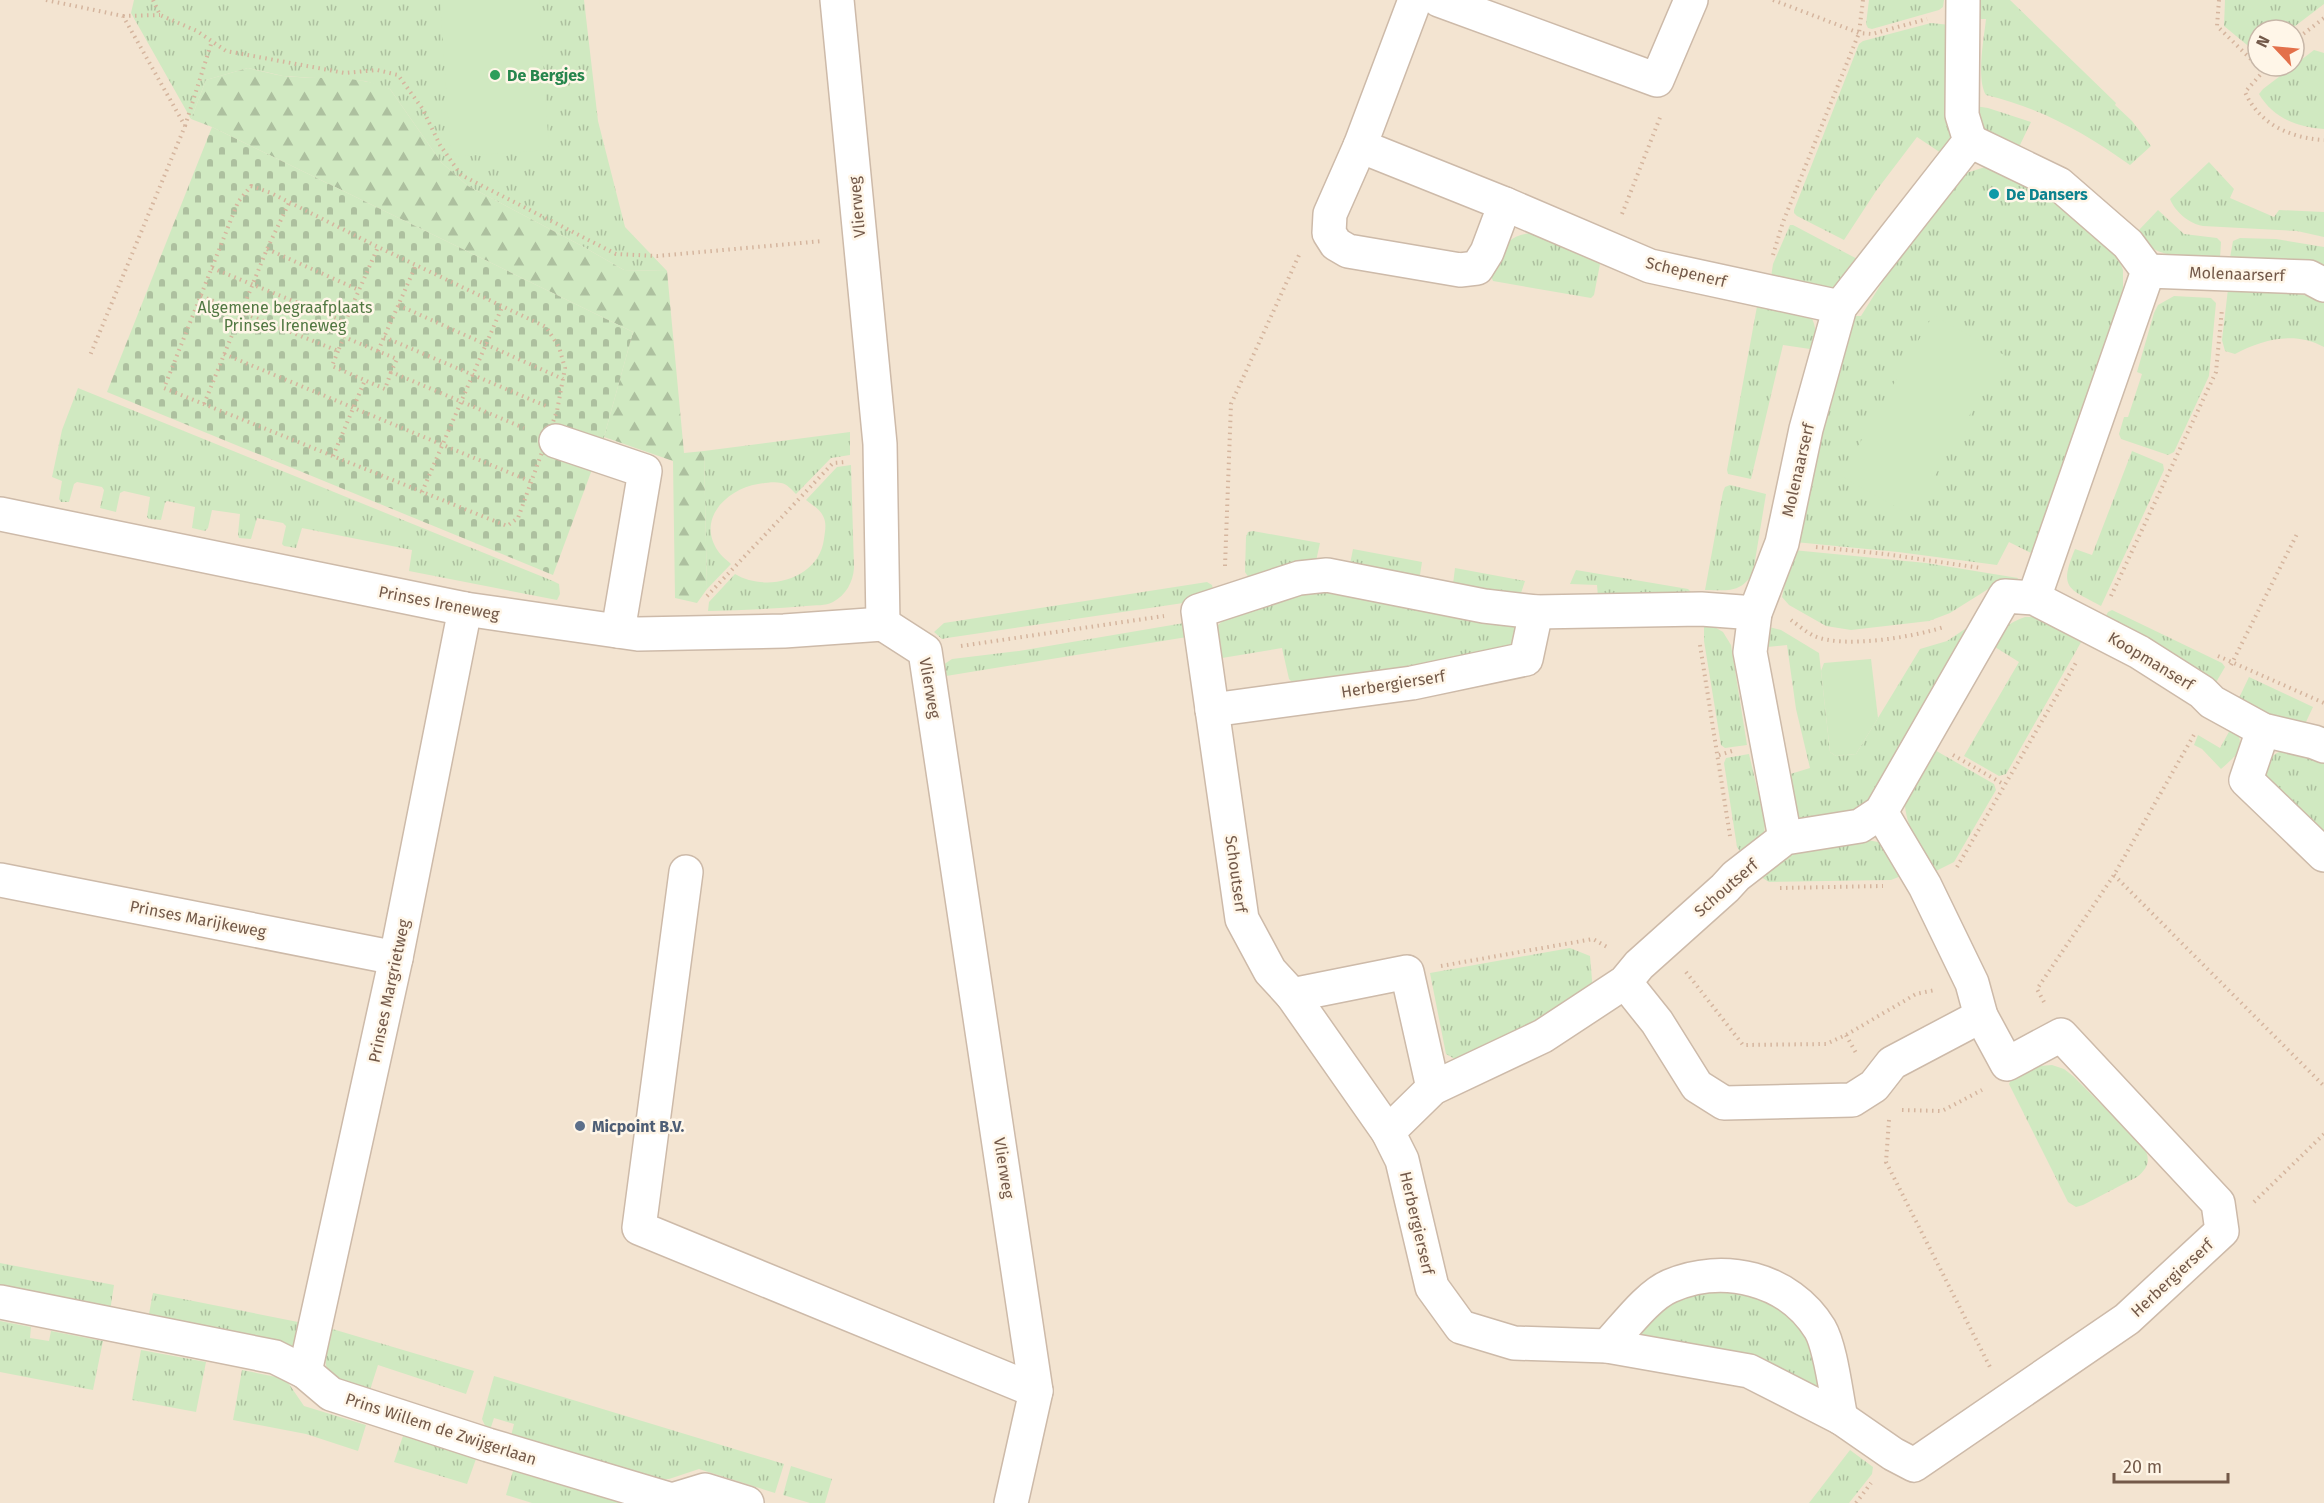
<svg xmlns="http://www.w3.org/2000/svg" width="2324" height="1503" viewBox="0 0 2324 1503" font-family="'Fira Sans',sans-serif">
<defs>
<pattern id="grass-tufts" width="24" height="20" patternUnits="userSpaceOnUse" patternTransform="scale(1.5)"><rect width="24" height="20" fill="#d0e9c1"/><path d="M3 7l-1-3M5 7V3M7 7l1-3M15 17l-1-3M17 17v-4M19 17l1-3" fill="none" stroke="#adc09f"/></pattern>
<pattern id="forest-firs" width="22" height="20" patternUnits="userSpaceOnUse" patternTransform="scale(1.5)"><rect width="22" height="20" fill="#d0e9c1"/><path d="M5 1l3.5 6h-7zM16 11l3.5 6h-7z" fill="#adc09f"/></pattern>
<pattern id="cemetery-stones" width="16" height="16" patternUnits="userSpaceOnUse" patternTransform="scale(1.5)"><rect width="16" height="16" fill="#d0e9c1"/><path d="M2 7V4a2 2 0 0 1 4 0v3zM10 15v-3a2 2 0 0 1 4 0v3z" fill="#adc09f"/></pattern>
</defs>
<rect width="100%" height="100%" fill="#fcf2e2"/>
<!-- residential -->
<path fill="#f3e4d1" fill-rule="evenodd" d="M 0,0 L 2324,0 L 2324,1503 L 0,1503 ZM 2258,30 L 2294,30 L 2294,66 L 2258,66 Z"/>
<!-- grass -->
<g fill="url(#grass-tufts)">
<path d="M 134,0 L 584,0 L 598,121 L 625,227 L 667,271 L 624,270 L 582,246 L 468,186 L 441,162 L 390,89 L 365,81 L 283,76 L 248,68 L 206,80 L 191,119 L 131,13 Z"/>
<path d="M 1869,0 L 1944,0 L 1943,7 L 1939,10 L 1872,29 L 1868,28 L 1866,24 Z"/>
<path d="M 1978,0 L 2010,0 L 2116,103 L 2115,105 L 2132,121 L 2151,146 L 2130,165 C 2083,132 2043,109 1986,95 C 1976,79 1984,38 1986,19 L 1976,19 Z"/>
<path d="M 2225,0 L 2324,0 L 2324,4 L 2290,30 L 2258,30 L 2258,54 L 2224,26 Z"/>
<path d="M 1931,23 L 1950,25 L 1952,137 L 1941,153 L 1917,137 L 1876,191 L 1844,240 L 1797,216 L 1794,213 L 1794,210 L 1859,44 L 1863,41 Z"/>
<path d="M 2314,50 L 2324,53 L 2324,129 C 2297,127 2273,118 2259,94 L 2263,89 Z"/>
<path d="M 1975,106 L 1988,108 L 2031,122 L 2019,147 C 1992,135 1982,137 1975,106 Z"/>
<path d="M 2209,162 L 2234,189 L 2230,198 L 2274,217 L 2279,210 L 2324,212 L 2324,237 L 2297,231 L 2203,226 C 2190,224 2175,212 2170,199 Z"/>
<path d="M 1985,167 L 1998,169 L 2034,184 L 2117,254 L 2123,270 L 2123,288 L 2107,346 L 2061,484 L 2031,553 L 2009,542 L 1997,565 L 1898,552 L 1795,542 L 1817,436 L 1853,316 L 1861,316 L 1910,238 L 1963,174 Z"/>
<path d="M 2158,210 L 2184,234 L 2217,238 L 2221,242 L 2220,258 C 2195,256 2147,262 2139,230 Z"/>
<path d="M 1790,225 L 1793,225 L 1863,262 L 1843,286 L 1830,288 L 1771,277 L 1773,264 Z"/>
<path d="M 1531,233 L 1601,259 L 1594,295 L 1591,298 L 1493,281 L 1491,276 C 1501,253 1503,236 1531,233 Z"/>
<path d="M 2240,238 L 2276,239 L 2324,247 L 2324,269 L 2230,258 L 2233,241 Z"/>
<path d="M 2228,289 L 2293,292 L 2324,301 L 2324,347 C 2295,331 2263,339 2235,354 L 2225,351 L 2222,340 Z"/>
<path d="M 2174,296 L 2211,298 L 2216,303 L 2209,376 L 2174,452 L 2168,455 L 2121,439 L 2119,434 L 2124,417 L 2128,417 L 2142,374 L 2137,372 L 2154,313 L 2158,305 Z"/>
<path d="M 1758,301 L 1810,315 C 1817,326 1817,338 1810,349 L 1783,345 L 1751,479 L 1728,474 L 1727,470 Z"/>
<path d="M 78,388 L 553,581 L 559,584 L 560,594 L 557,600 L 409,571 L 412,550 L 302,528 L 296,548 L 284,546 L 282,544 L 286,526 L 283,523 L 257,518 L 251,539 L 239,538 L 238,534 L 240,514 L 212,510 L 208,528 L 205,531 L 192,528 L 195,507 L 167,501 L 165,503 L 161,520 L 149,519 L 147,517 L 150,497 L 124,491 L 120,493 L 116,512 L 100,508 L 104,490 L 102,487 L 77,482 L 74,484 L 69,502 L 61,502 L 59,499 L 62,481 L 52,477 L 62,430 Z"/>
<path d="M 850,432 L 850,455 L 831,458 L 796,494 C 792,490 787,484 781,483 C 774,481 765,483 758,484 C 727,489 696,519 718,551 C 721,556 727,560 731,564 L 707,589 L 704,451 Z"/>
<path d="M 2132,451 L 2163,464 L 2164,470 L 2101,606 C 2067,588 2059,588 2075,549 L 2092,555 Z"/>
<path d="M 851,465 L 854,568 C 853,582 846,595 833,602 C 826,606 815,605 806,606 C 773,609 741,610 708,611 L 709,602 L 735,574 C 767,593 819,579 824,539 C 825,531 827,523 823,516 C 820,509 812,505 806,500 L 837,467 Z"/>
<path d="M 1730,485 L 1766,494 L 1753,573 C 1740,594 1727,590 1705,590 L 1723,492 L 1725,487 Z"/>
<path d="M 1253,531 L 1320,543 L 1316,561 L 1249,578 L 1245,572 L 1246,537 L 1248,532 Z"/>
<path d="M 1353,549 L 1422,562 L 1420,575 L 1417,578 L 1350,564 Z"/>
<path d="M 1793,550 L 1926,563 L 2018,578 L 2016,582 L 1993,586 L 1950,613 L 1929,621 L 1851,630 L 1826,626 L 1789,605 L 1782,597 Z"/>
<path d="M 1455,568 L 1525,581 L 1520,596 L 1453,584 Z"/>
<path d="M 1576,570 L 1688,589 L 1691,592 L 1692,599 L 1598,597 L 1597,585 L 1570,584 Z"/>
<path d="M 1207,582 L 1212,585 L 1214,595 L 1190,602 L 947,638 L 942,639 L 934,632 L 944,623 Z"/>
<path d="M 1319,589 L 1509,622 L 1516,629 L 1513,649 L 1302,683 L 1292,682 L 1289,679 L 1282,648 L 1216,659 L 1216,627 L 1227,617 Z"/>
<path d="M 2112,610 L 2222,663 L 2225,667 L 2215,684 L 2104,619 L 2108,612 Z"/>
<path d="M 2025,617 L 2042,617 L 2084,637 L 2006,774 L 1999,776 L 1964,756 L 2019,662 L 1995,647 C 1995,631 2011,622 2025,617 Z"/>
<path d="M 1184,623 L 1187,637 L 940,677 L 940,667 L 952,659 L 1019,651 Z"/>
<path d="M 1711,625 L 1723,632 L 1731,645 L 1747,745 L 1725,748 L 1721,745 L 1704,641 L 1704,626 Z"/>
<path d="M 1765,626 L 1781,630 L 1819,653 L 1830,752 L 1836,756 L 1856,754 L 1920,649 L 1947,641 L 1968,627 L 1878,791 L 1860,812 L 1802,819 L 1795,814 L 1787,775 L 1810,768 L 1796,709 L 1787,645 L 1767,647 Z"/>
<path d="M 2249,677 L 2313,707 L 2306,722 L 2299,725 L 2241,705 L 2238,700 Z"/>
<path d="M 2230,730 L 2238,734 C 2245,751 2233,758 2221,769 L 2202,749 L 2194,745 L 2198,735 L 2220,748 Z"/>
<path d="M 1933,749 L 1994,784 L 1996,790 L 1954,862 L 1934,872 C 1922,850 1903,824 1905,798 Z"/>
<path d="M 2287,750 L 2324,763 L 2324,839 L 2264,776 C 2269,762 2270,752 2287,750 Z"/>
<path d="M 1749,754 L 1765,822 L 1764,834 L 1745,858 L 1737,847 L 1724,763 L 1726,758 Z"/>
<path d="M 1867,840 L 1884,843 L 1906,874 L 1891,880 L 1769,882 L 1761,877 L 1781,859 L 1798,853 Z"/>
<path d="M 1570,948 L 1590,956 L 1593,992 L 1460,1062 L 1446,1054 L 1430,973 Z"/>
<path d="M 2052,1065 L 2064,1069 L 2073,1076 L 2143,1146 C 2151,1159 2149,1167 2137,1177 L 2083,1205 L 2076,1207 L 2068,1202 L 2009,1084 L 2011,1080 L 2039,1066 Z"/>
<path d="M 0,1263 L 114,1285 L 110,1311 L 0,1289 Z"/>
<path d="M 1741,1285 L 1805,1324 L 1821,1386 L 1816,1388 L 1646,1340 L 1640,1334 L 1639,1328 L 1673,1294 Z"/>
<path d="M 153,1293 L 298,1322 L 293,1348 L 148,1319 Z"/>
<path d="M 0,1321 L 31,1327 L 30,1338 L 49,1341 L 51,1331 L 103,1341 L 93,1390 L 0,1372 Z"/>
<path d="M 329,1328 L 474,1371 L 466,1394 L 378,1365 L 369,1393 C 324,1379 321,1376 329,1328 Z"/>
<path d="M 141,1350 L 206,1362 L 196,1412 L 132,1400 Z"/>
<path d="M 242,1370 L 281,1378 L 289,1384 L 304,1406 L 366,1425 L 358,1451 L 306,1434 L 233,1420 Z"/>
<path d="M 494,1376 L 784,1464 L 775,1493 L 699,1469 L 669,1479 L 660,1479 L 511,1436 L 514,1424 L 494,1418 L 490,1430 L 487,1430 L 482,1419 Z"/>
<path d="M 403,1436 L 476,1459 L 467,1484 L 394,1462 Z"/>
<path d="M 1850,1450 L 1873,1467 L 1872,1474 L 1849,1503 L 1809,1503 Z"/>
<path d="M 791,1466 L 832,1479 L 825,1503 L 810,1503 L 783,1495 Z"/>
<path d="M 513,1471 L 622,1503 L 532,1503 L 506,1495 Z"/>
</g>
<!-- forest -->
<path fill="url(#forest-firs)" d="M 248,68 C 260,71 272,74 284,76 C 319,80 358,74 390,89 L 441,162 L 468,186 L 582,246 L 624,270 L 667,271 L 684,453 L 704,451 L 707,589 L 697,603 L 675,598 L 673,461 L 604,437 L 633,332 L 212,127 L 191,119 L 206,80 Z"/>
<!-- cemetery -->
<path fill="url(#cemetery-stones)" d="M 212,127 L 633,332 L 604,437 L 553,575 L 107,392 Z"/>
<!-- pitch -->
<g fill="#d0e9c1">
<path d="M 440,0 L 539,0 L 549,150 L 451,157 Z"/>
<path d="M 1933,315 L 2004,355 L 1912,516 L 1841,476 Z"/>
<path d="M 1871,659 L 1878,718 L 1856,754 L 1836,756 L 1830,752 L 1821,671 L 1824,663 Z"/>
</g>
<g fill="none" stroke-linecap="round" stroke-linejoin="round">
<defs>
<g id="minor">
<path d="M 837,0 L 880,444 L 883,624"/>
<path d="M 1415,0 L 1360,146 L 1330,214 L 1329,233 L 1336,244 L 1348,251 L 1460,270 L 1477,268 L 1487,252 L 1505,204"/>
<path d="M 1439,0 L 1657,80 L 1691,0"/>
<path d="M 1970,141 L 2059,184 L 2128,244 L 2148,271 L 2034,598"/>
<path d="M 1360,146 L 1505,204 L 1650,266 L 1840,307"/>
<path d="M 2148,271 L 2309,277 L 2324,285"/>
<path d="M 556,441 L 645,471 L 618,631"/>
<path d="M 0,514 L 465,609 L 638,634 L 784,631 L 883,624"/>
<path d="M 883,624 L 925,651 L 1036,1391 L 1011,1503"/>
<path d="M 1212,710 L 1412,683 L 1526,659 L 1536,612"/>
<path d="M 2263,730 L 2246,780 L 2324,855"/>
<path d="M 1785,838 L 1750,652 L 1755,613 L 1782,543 L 1806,429 L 1840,307 L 1970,141 L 1962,115 L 1963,0"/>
<path d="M 686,872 L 639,1228 L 1036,1391"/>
<path d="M 0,880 L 396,958"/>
<path d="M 1625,982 L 1657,1022 L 1697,1086 L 1724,1103 L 1852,1100 L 1874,1086 L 1892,1063 L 1981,1016"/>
<path d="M 1292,995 L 1388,1132 L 1402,1160 L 1432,1287 L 1461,1327 L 1514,1343 L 1607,1346 L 1749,1371 L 1841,1418 L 1893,1454 L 1914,1465 L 2127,1319 L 2222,1231 L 2218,1203 L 2061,1035 L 2007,1064 L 1981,1016 L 1972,983 L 1925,886 L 1881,812"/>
<path d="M 1433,1088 L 1407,972 L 1292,995 L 1270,971 L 1242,919 L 1198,611 L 1299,578 L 1327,575 L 1484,606 L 1536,612 L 1701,609 L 1755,613"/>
<path d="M 1388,1132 L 1433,1088 L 1543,1036 L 1625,982 L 1639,965 L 1725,888 L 1736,876 L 1785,838 L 1860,826 L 1881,812 L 2005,596 L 2034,598 L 2139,652 L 2202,692 L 2212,702 L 2263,730 L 2314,742 L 2324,746"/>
<path d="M 0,1302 L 275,1357 L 305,1372 L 331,1394 L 488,1445 L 672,1500 L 705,1490 L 747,1503"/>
<path d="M 1607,1346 C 1624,1328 1648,1295 1670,1286 C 1723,1263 1789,1278 1820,1329 C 1831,1348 1836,1395 1841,1418"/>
<path d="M 305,1372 L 396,958 L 465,609"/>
</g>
</defs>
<!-- minor casing -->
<use href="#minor" stroke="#cdbaa9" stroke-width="36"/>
<!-- path -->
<g stroke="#d5b59e" stroke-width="4" stroke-dasharray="1.5 4.5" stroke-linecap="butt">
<path d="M 46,0 L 123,16 L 185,126 L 89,358"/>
<path d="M 153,0 L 160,15 L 197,31 L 226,51 L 345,73 L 377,70 L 398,75 L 422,108 L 440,145 L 461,175 L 616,254 L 657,256 L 823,241"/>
<path d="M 1773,0 L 1859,33 L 1872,34 L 1927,19"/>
<path d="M 2219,0 L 2217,26 L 2263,71"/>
<path d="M 123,16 L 160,15"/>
<path d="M 2294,41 L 2324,18"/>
<path d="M 2268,66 L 2245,92 C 2259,124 2290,138 2324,140"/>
<path d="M 185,126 L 212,41"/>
<path d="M 251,186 L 271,193 L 378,247 L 546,327 L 559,347 L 565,368 L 557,411 L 518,518 L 507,526 L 164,388 L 238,202 Z"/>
<path d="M 1622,214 L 1661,115"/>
<path d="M 267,249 L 359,290"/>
<path d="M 1773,255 L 1783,222 L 1859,33 L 1863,0"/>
<path d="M 212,268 L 345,322 L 344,337"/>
<path d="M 201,296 L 338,351 L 344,337 L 397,359 L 391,372 L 524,428"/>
<path d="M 398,305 L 563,379"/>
<path d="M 345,322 L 378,247"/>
<path d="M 384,337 L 546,406"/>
<path d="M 338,351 L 332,366 L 385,389 L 391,372"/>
<path d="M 378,351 L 416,265"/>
<path d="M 224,354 L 532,482"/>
<path d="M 204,404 L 267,249 L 289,203"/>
<path d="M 333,456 L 365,380"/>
<path d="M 422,492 L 503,305"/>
<path d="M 1816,547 L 1885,554 L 1981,568"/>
<path d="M 1225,566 L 1231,404 L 1300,253"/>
<path d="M 707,596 L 833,463 L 846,462"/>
<path d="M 2111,596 L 2216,372 L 2222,309"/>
<path d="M 1791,620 C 1798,625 1806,632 1814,636 C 1844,649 1913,637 1944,627"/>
<path d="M 1700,645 L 1730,836"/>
<path d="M 961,646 L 1164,616"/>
<path d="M 2218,656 L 2324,703"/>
<path d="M 2231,665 L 2298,532"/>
<path d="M 1719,755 L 1732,751"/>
<path d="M 1953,755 L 2005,785"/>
<path d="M 1957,867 L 2077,661"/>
<path d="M 2114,875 L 2324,1086"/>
<path d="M 1780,888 L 1883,886"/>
<path d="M 1441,966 L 1593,939 L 1609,948"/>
<path d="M 1686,972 L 1743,1045 L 1826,1044 L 1846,1035 L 1916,994 L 1935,990"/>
<path d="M 2044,1002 L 2037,989 L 2114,875 L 2195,733"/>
<path d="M 1846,1035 L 1856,1053"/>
<path d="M 1902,1110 L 1942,1111 L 1982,1090"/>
<path d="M 1889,1120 L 1886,1162 L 1991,1369"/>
<path d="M 2254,1202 L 2324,1134"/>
<path d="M 1856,1503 L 1871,1483"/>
</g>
<!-- minor -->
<use href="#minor" stroke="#fff" stroke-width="33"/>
</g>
<!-- markers -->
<circle fill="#2e9e5b" stroke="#fff6e8" stroke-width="2" cx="495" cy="75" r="6"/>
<circle fill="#0f9aa8" stroke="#fff6e8" stroke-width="2" cx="1994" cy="194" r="6"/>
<circle fill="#5c6f8a" stroke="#fff6e8" stroke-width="2" cx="580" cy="1126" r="6"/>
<g text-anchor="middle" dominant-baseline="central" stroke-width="5" stroke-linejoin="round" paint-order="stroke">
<!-- leisure labels -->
<g font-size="16" font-weight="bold" fill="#27864d" stroke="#fff6e8" text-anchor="start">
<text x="507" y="75">De Bergjes</text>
</g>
<!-- culture labels -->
<g font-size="16" font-weight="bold" fill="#0d838f" stroke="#fff6e8" text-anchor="start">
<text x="2006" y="194">De Dansers</text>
</g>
<!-- street labels -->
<g font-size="16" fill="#735949" stroke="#fff6e8">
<text transform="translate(857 207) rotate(-95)">Vlierweg</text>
<text transform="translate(1686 272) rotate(14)">Schepenerf</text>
<text transform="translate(2237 274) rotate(2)">Molenaarserf</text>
<text transform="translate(1798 470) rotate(-77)">Molenaarserf</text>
<text transform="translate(439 603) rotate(11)">Prinses Ireneweg</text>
<text transform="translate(2151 661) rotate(31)">Koopmanserf</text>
<text transform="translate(1393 684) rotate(-9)">Herbergierserf</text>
<text transform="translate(930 688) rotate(80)">Vlierweg</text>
<text transform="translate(1236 874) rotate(82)">Schoutserf</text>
<text transform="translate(1726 888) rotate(-41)">Schoutserf</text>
<text transform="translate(198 919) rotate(11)">Prinses Marijkeweg</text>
<text transform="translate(389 991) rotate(-78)">Prinses Margrietweg</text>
<text transform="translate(1004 1168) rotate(81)">Vlierweg</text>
<text transform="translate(1417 1223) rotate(77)">Herbergierserf</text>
<text transform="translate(2172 1278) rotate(-43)">Herbergierserf</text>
<text transform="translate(441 1429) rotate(18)">Prins Willem de Zwijgerlaan</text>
</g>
<!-- park labels -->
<g font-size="16" fill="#517842" stroke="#fff6e8">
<text x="285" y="307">Algemene begraafplaats<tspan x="285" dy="18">Prinses Ireneweg</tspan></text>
</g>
<!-- service labels -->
<g font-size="16" font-weight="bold" fill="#4e5e75" stroke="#fff6e8" text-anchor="start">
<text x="592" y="1126">Micpoint B.V.</text>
</g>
</g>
<!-- north arrow -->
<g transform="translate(2276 48) rotate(296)"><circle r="28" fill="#fff6e8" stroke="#c7b7a8" stroke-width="1.5"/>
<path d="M0-4.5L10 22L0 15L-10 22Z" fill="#e3704a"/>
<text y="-9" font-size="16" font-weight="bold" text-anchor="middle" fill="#735949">N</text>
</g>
<!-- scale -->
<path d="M2114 1473v9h114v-9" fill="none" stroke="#735949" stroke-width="3"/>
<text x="2123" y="1473" font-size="18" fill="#735949" stroke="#fff6e8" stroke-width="4.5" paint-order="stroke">20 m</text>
</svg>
